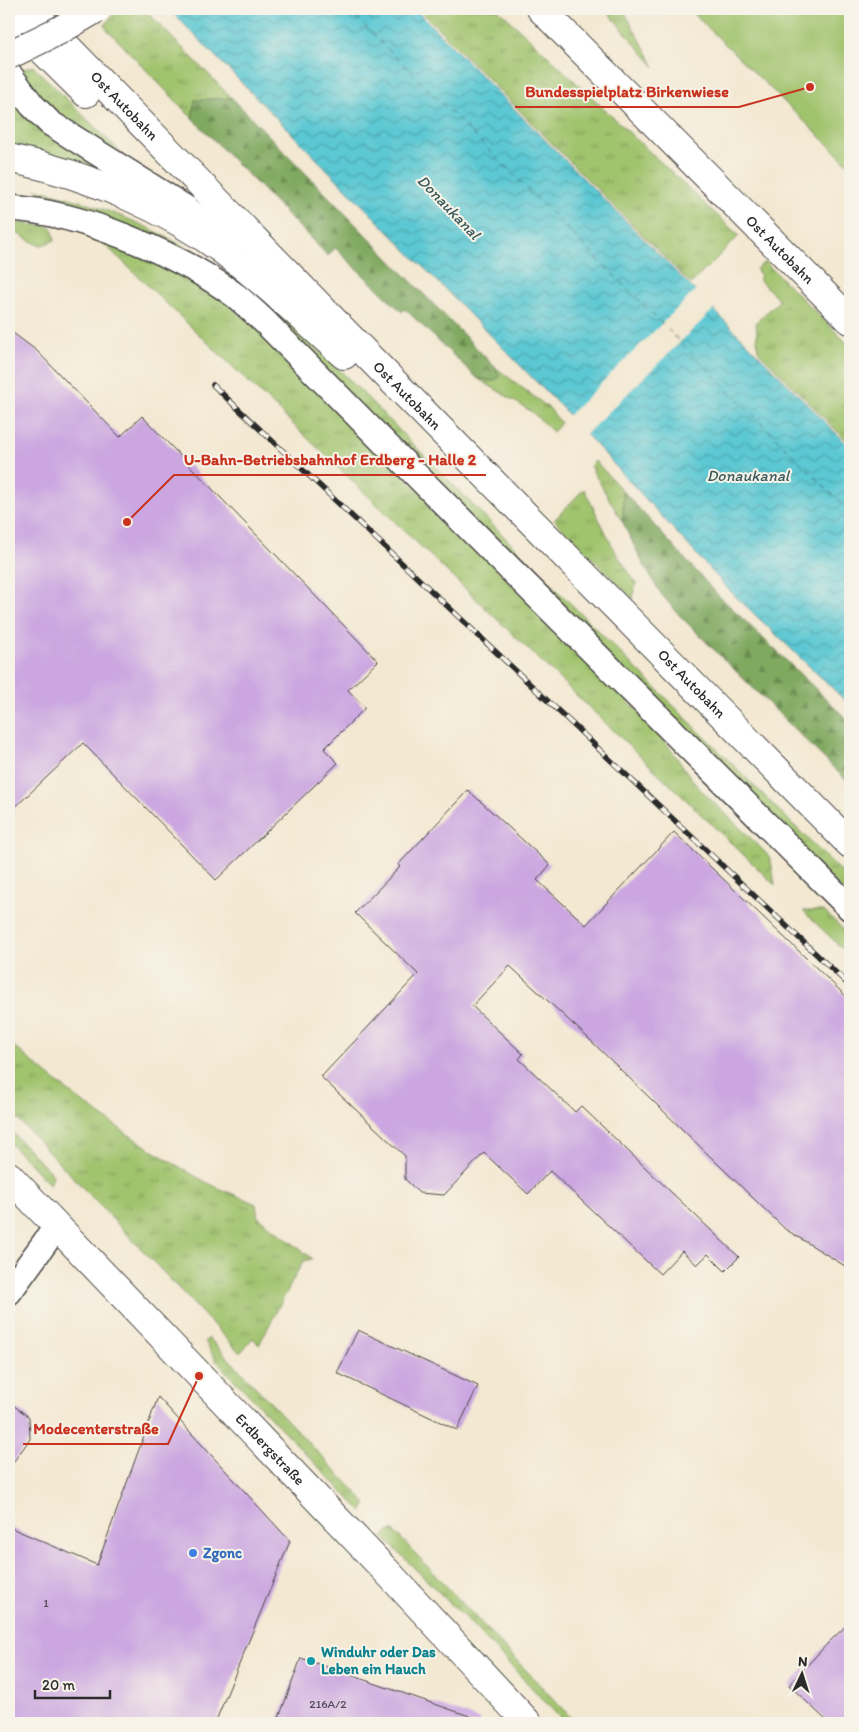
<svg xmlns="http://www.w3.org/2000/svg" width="859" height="1732" viewBox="0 0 859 1732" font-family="Itim,sans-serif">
<defs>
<pattern id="grass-tufts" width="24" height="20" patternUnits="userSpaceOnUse" patternTransform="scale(1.25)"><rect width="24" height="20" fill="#a0c36d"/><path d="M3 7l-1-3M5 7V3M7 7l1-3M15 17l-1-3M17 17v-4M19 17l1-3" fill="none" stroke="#839f5a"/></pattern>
<pattern id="forest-firs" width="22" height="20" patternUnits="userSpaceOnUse" patternTransform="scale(1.25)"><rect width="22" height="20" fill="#80a960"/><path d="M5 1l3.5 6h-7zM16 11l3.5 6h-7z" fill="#698a4f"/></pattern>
<pattern id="water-waves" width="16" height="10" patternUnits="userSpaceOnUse" patternTransform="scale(1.25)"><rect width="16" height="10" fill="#5cc8d3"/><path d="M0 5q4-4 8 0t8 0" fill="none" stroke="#4ca3ab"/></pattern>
</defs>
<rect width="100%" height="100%" fill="#f7f3e8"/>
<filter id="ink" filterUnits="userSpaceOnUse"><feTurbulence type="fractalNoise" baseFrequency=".02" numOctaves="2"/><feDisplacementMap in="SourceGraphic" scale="10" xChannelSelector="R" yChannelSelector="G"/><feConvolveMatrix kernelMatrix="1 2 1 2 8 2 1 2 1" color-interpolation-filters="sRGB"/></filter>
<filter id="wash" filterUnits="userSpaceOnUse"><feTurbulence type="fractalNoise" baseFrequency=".0096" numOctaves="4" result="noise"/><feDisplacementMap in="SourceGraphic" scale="20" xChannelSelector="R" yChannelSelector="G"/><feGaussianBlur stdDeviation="1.12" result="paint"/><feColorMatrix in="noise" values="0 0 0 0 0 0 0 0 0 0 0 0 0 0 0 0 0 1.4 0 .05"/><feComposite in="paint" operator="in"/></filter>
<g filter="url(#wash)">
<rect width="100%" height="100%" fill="#f3e8d1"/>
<!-- grass -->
<g fill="url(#grass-tufts)" stroke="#66774c">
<path d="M 118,9 L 144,9 L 232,98 L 195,100 L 192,118 L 104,26 Z"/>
<path d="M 419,9 L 498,9 L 739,236 L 691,284 Z"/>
<path d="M 605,9 L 623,9 L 655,67 Z"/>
<path d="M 33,66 L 145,176 L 161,192 L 9,146 L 9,74 Z"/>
<path d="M 36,189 C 103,205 165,231 221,270 C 263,298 301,334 338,368 L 548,581 L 850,881 L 850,898 L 254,302 L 51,206 L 44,199 Z"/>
<path d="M 9,222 L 52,227 L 55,240 L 43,245 L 38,245 L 9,229 Z"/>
<path d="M 98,238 L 158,263 L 222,300 L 257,328 L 656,729 L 697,786 L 769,856 L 772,866 L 775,885 Z"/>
<path d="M 765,262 L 850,346 L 850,444 L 758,351 L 756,322 L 780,300 L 758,279 L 761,276 L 756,269 Z"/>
<path d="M 495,367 L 550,409 L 561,423 L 553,432 L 532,412 L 477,378 L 493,381 L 500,377 Z"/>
<path d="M 595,461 L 623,491 L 623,523 L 590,466 Z"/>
<path d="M 584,489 L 616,553 L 636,583 L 633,599 L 554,520 Z"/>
<path d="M 803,911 L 824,911 L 850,936 L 850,956 Z"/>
<path d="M 9,1042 C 69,1095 134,1142 204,1181 C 221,1190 239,1196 256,1204 L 258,1217 L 313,1259 L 303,1261 L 259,1345 L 253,1338 L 240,1353 L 9,1110 Z"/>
<path d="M 9,1129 L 53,1175 L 52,1180 L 49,1184 L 9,1142 Z"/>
<path d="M 209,1338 L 367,1504 L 362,1512 L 217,1362 L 205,1341 Z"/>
<path d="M 389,1531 L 394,1531 L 576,1723 L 565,1723 L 474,1627 L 383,1537 Z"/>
</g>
<!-- forest -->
<g fill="url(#forest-firs)" stroke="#566a46">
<path d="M 232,98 L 495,367 L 500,377 L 493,381 L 477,378 L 405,309 L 402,312 L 335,248 L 328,256 L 192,118 L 195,100 Z"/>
<path d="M 623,491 L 716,593 L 850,722 L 850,784 L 682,618 L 661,594 L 642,562 L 623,523 Z"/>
</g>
<!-- pitch -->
<path fill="#a0c36d" stroke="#66774c" d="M 689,9 L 850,9 L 850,166 Z"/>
<!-- water -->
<path fill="url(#water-waves)" stroke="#447a7f" d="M 169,9 L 415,9 L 850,447 L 850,705 L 730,591 L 567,413 Z"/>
<!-- pier -->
<path fill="#f3e8d1" d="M 697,289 L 715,308 L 584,436 L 567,417 Z"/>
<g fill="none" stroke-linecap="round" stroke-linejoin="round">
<!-- ferry -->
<path stroke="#3a5a5d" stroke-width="1" stroke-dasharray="6 5" stroke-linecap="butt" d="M 348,9 L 850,512"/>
</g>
<g id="blocks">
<!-- building -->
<g fill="#cba6e0">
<path d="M 9,330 L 37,351 L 120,437 L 142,416 L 378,661 L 348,690 L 365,708 L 324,749 L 338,763 L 216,880 L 83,743 L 9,813 Z"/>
<path d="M 468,790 L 550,865 L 537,880 L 586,925 L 674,832 L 850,1000 L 850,1269 L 785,1229 L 586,1036 L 510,966 L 472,1006 L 523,1054 L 519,1059 L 575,1112 L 581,1106 L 739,1257 L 725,1271 L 708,1254 L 697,1265 L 682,1251 L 660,1274 L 550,1171 L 528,1194 L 484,1153 L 444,1195 L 419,1193 L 405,1179 L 405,1156 L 321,1077 L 418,974 L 355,913 L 400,867 L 398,865 Z"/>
<path d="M 358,1330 L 478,1386 L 457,1430 L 337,1373 Z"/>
<path d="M 158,1397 L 290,1541 L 215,1723 L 9,1723 L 9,1527 L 97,1565 Z"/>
<path d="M 9,1402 L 29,1417 L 30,1439 L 9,1468 Z"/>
<path d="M 850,1622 L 850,1723 L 829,1723 L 789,1685 L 829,1642 Z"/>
<path d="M 301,1658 L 481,1720 L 480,1723 L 277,1723 Z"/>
</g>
</g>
</g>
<g filter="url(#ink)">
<use href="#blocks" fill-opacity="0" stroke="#494744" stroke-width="1"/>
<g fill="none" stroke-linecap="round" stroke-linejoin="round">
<defs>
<g id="minor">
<path d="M 9,74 L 32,105 L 50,123 L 187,209 L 233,245"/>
<path d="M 9,208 C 80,212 179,254 236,296 C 246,304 255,313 265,322 L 430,489 L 850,908"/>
<path d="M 9,1292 L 57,1226"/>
</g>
<g id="major">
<path id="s1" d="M 9,1176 L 392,1577 L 528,1723"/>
</g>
<g id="highway">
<path id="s2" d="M 30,9 L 370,358 L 850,844"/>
<path id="s3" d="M 541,9 L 850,320"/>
<path d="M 9,17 L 86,93"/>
<path d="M 9,158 C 90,175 173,210 238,262 C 275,291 309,324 344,355"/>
</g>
</defs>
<!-- minor casing -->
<use href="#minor" stroke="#494744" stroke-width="28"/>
<!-- major casing -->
<use href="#major" stroke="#494744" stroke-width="30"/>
<!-- highway casing -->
<use href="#highway" stroke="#494744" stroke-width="30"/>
<!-- minor -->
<use href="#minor" stroke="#fff" stroke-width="25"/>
<!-- major -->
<use href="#major" stroke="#fff" stroke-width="28"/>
<!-- highway -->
<use href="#highway" stroke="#fff" stroke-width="28"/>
<defs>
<path id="rail" d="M 213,385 L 850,986"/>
</defs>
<!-- rail casing -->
<use href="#rail" stroke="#2b2b2b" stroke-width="5.5"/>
<!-- rail -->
<use href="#rail" stroke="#f7f3e8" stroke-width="4" stroke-dasharray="11" stroke-linecap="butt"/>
<defs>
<path id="highway-bridge" d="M 9,55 L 60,30 L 96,9"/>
</defs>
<!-- highway-bridge casing -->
<use href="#highway-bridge" stroke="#494744" stroke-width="30" stroke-linecap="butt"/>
<!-- highway-bridge -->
<use href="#highway-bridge" stroke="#fff" stroke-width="28"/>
</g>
</g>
<!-- markers -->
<circle fill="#3f7fe0" stroke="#f7f3e8" stroke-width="2" cx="193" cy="1553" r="5"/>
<circle fill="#0f9aa8" stroke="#f7f3e8" stroke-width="2" cx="311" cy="1661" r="5"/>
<g text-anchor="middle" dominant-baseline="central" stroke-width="4" stroke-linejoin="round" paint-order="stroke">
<!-- number labels -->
<g font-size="12" fill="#534a58">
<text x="46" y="1603">1</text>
<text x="328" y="1704">216A/2</text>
</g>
<!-- street labels -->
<g font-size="15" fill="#2b2b2b" stroke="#f7f3e8">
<text stroke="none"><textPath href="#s2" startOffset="135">Ost Autobahn</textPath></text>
<text stroke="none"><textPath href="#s3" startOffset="339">Ost Autobahn</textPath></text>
<text stroke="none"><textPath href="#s2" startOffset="540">Ost Autobahn</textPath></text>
<text stroke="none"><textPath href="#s2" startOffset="945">Ost Autobahn</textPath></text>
<text stroke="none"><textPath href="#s1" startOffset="378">Erdbergstraße</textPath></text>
</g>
<!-- shop labels -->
<g font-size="15" font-weight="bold" fill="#366cbe" stroke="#f7f3e8" text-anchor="start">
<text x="203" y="1553">Zgonc</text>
</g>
<!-- culture labels -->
<g font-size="15" font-weight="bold" fill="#0d838f" stroke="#f7f3e8" text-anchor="start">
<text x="321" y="1652">Winduhr oder Das<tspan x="321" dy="17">Leben ein Hauch</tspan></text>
</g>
<!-- water labels -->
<g font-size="16" font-style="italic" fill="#3a5a5d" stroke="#f7f3e8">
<text transform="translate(449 207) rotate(46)">Donaukanal</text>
<text x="748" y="475">Donaukanal</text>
</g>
</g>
<!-- callouts -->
<path fill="none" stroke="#c8321e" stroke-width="2" d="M810 87L739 107H515M127 522L174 475H486M199 1376L168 1444H23"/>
<g fill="#c8321e" stroke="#f7f3e8" stroke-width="2">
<circle cx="810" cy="87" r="5"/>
<circle cx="127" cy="522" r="5"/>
<circle cx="199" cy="1376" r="5"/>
</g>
<g font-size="16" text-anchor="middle" font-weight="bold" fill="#c8321e" stroke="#f7f3e8" stroke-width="4" stroke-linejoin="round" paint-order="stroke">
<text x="627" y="97">Bundesspielplatz Birkenwiese</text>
<text x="330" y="465">U-Bahn-Betriebsbahnhof Erdberg - Halle 2</text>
<text x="96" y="1434">Modecenterstraße</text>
</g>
<!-- margin -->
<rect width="859" height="1732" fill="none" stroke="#f7f3e8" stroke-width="30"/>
<!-- north arrow -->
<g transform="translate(802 1674) rotate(4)" stroke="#f7f3e8" stroke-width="4" paint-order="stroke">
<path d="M0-4L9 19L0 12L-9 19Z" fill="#2b2b2b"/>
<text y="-8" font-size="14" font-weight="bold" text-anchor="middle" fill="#2b2b2b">N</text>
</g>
<!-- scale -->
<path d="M35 1690v8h75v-8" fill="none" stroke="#2b2b2b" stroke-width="2.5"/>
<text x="42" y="1690" font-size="15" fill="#2b2b2b" stroke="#f7f3e8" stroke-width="4" paint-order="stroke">20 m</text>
</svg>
